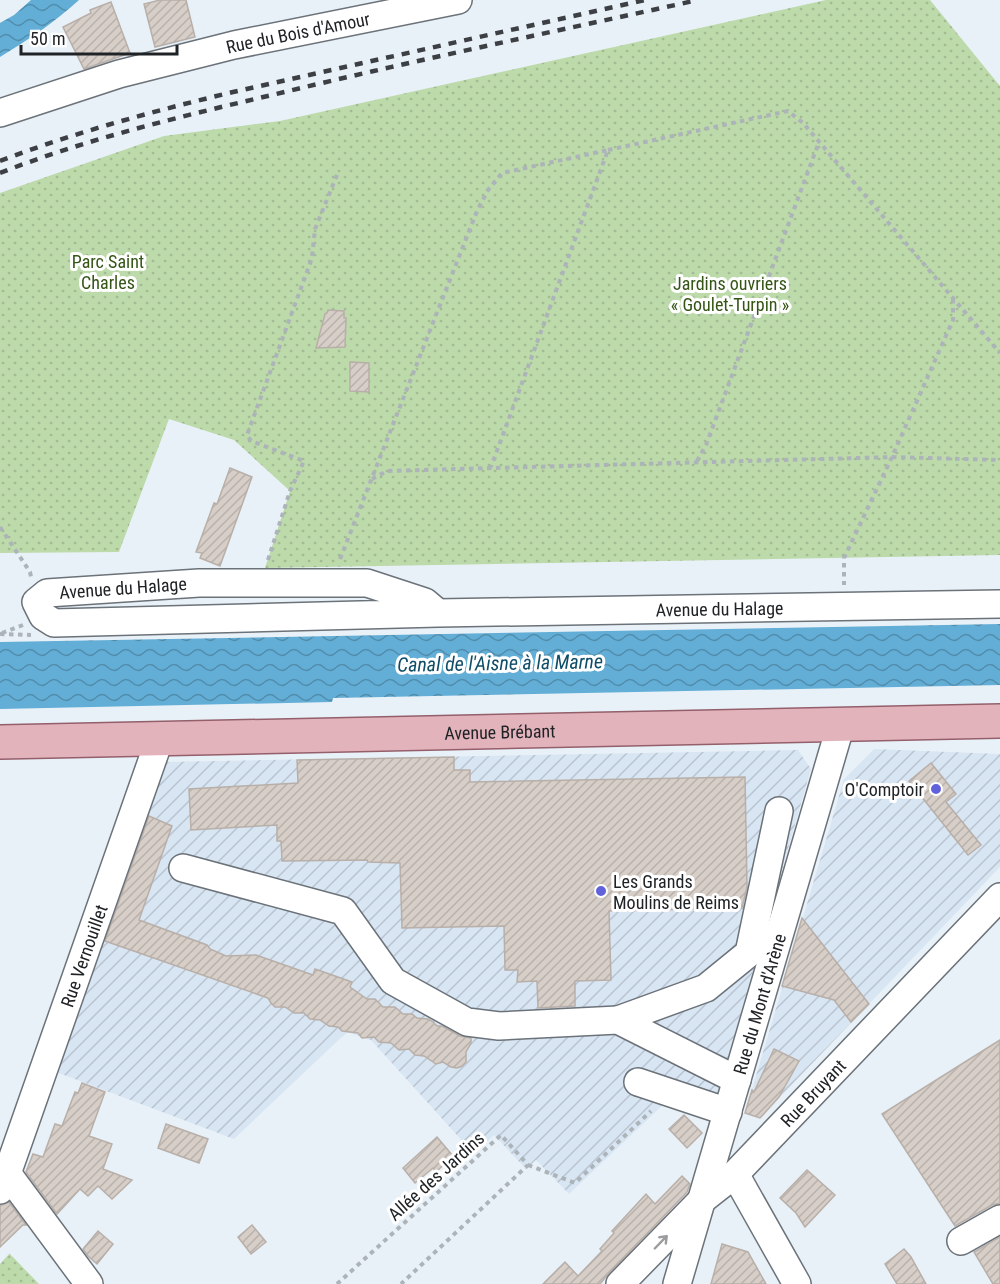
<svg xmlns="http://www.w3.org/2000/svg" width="1000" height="1284" viewBox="0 0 1000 1284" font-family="'Roboto Condensed',sans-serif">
<defs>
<pattern id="industrial-furrows" width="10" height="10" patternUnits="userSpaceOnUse" patternTransform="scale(1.5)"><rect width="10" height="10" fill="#d8e5f3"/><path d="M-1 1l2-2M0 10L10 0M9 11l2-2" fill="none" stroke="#b9c4d0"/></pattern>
<pattern id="green-dots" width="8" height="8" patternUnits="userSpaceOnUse" patternTransform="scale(1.5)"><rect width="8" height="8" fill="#bddaaa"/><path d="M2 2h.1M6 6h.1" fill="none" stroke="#a2bb92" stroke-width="1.8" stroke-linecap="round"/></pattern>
<pattern id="water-waves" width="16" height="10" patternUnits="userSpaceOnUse" patternTransform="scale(1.5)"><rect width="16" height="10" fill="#63aed6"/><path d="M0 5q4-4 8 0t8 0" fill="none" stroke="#518dad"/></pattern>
<pattern id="building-hatch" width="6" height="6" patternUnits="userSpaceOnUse" patternTransform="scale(1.5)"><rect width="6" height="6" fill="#d7cec8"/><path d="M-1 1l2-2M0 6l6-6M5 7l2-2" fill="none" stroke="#b8b1ac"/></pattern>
</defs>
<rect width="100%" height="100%" fill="#e9f1f8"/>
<!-- industrial -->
<g fill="url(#industrial-furrows)">
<path d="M 874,749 L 1000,754 L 1000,867 L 760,1118 L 745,1113 L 844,779 Z"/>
<path d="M 798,750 L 811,769 L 710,1120 L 666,1102 L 569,1194 L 536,1160 L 526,1169 L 494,1135 L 474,1154 L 371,1040 L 347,1032 L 234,1139 L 56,1072 L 165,762 Z"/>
</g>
<!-- green -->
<g fill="url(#green-dots)">
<path d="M 826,0 L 930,0 L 1000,86 L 1000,555 L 265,568 L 290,491 L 234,440 L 169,419 L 119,552 L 0,553 L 0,193 L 164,136 L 280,121 Z"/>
<path d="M 10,1253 L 10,1254 L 39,1284 L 0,1284 L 0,1264 Z"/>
</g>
<!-- water -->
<g fill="url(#water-waves)">
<path d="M 31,0 L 79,0 C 55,22 28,40 0,57 L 0,23 L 14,15 Z"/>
<path d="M 1000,624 L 1000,685 L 333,698 L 332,702 L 0,709 L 0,642 Z"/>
</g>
<!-- building -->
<g fill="url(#building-hatch)" stroke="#b8afa9" stroke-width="1.5">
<path d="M 160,0 L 186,0 L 195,37 L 155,47 L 144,4 Z"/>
<path d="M 111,2 L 130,53 L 84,69 L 63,27 L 91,13 L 90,10 Z"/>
<path d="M 328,310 L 344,311 L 344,318 L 346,318 L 345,347 L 316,348 L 325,314 L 327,313 Z"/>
<path d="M 350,362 L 369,363 L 369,392 L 350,391 Z"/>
<path d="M 230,468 L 252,477 L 220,566 L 200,558 L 202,553 L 196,552 L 214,503 L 217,504 Z"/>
<path d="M 454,757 L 454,770 L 470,770 L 470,782 L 745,777 L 747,887 L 742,908 L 609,911 L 611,980 L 575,981 L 575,1006 L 538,1008 L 537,981 L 517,982 L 518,970 L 505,970 L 504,926 L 402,928 L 400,863 L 368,862 L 367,860 L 282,861 L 281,841 L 277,841 L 277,825 L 191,830 L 189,789 L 298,783 L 297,760 Z"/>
<path d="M 931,763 L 956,794 L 946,802 L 981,845 L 968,855 L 909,781 Z"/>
<path d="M 149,816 L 172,826 L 139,920 L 207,945 L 210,949 L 226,956 L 256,955 L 313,975 L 315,969 L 352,982 L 350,987 L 367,999 L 375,999 L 383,1007 L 395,1007 L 403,1014 L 412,1014 L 417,1018 L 428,1019 L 432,1021 L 437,1026 L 442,1026 L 460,1036 L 471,1038 L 471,1043 L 466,1052 L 466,1062 L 462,1066 L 457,1068 L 451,1067 L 443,1062 L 436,1064 L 424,1056 L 415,1055 L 409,1049 L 399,1050 L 391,1043 L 379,1042 L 374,1037 L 362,1038 L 358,1033 L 342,1031 L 338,1027 L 329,1026 L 320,1020 L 310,1019 L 304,1013 L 294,1013 L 285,1007 L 275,1007 L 271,1003 L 268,998 L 105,941 Z"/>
<path d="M 802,918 L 869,1004 L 851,1022 L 834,1000 L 782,986 Z"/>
<path d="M 1000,1040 L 1000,1203 L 992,1205 L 955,1226 L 882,1114 Z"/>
<path d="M 774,1049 L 799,1061 L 779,1097 L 760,1118 L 745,1113 L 752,1090 L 754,1092 Z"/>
<path d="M 82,1083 L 105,1092 L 89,1136 L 112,1144 L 103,1169 L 132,1180 L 112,1199 L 98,1186 L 88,1196 L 80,1189 L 57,1214 L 26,1172 L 33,1154 L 43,1157 L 55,1124 L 62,1126 L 75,1092 L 78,1093 Z"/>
<path d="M 684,1115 L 702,1133 L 687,1148 L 669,1129 Z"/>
<path d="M 166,1124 L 208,1139 L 199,1163 L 158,1148 Z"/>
<path d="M 437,1137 L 453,1156 L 436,1172 L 433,1168 L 415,1183 L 403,1168 Z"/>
<path d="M 807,1170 L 835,1195 L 805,1227 L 796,1213 L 780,1198 Z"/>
<path d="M 682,1176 L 690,1184 L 687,1192 L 609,1273 L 600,1284 L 543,1284 L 565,1262 L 578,1276 L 602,1251 L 600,1249 L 614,1233 L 612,1231 L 646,1194 L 655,1204 Z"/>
<path d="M 9,1202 L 26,1225 L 23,1225 L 0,1247 L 0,1206 Z"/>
<path d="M 252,1225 L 266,1242 L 251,1254 L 238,1237 Z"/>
<path d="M 98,1231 L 113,1244 L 97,1264 L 88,1256 L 83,1249 Z"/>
<path d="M 1000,1237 L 1000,1284 L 993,1284 L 974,1252 Z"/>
<path d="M 722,1244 L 748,1252 L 766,1284 L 711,1284 Z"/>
<path d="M 904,1249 L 911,1257 L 926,1284 L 897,1284 L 885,1264 Z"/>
</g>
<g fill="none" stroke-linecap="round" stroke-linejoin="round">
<defs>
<g id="minor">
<path id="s1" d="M 0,113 L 119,74 L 234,45 L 458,0"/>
<path id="s2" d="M 438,613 L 425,602 L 367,583 L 199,583 L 47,593 L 36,602 L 43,616 L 54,623 L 438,613 L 1000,604"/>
<path d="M 183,868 L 343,911 L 393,981 L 467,1022 L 499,1026 L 618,1020 L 737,1080"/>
<path d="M 618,1020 L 706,988 L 749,953 L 779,811"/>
<path d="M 638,1082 L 728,1112"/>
<path d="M 7,1173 L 89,1284"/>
<path d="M 735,1174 L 797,1284"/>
<path id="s3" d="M 0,1190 L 2,1188 L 160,738"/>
<path d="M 961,1241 L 1000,1219"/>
<path id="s4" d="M 620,1284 L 702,1200 L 735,1174 L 1000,897"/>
<path id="s5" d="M 677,1284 L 841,724"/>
</g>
<g id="major">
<path id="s6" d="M 0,742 L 1000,721"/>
</g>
</defs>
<!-- minor casing -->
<use href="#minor" stroke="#6b7279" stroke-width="30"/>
<!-- major casing -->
<use href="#major" stroke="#935f6b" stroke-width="36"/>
<!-- path -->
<g stroke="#acb3b9" stroke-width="4" stroke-dasharray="4.5 4.5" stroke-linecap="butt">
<path d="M 608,150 L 788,111 L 803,123 L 1000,353"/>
<path d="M 953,299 L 953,320 L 892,457 L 1000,460"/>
<path d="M 697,461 L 706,445 L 819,142"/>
<path d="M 372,479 L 387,471 L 892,457 L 844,558 L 844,585"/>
<path d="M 0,527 L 30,572 L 31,577"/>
<path d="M 340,559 L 477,211 L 488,190 L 502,173 L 608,150 L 491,467"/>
<path d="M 268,560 L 290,491 L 304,461 L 251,441 L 247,435 L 312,258 L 315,229 L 337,175"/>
<path d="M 2,633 L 23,625"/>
<path d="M 0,634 L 31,635"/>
<path d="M 528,1165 L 575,1183 L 651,1111"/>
<path d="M 337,1284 L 501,1135 L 528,1165 L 401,1284"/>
</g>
<!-- minor -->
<use href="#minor" stroke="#fff" stroke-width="27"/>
<!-- major -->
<use href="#major" stroke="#e3b3bc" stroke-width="33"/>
<!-- rail -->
<g stroke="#3c4044" stroke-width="4.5" stroke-dasharray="8 8" stroke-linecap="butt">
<path d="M 0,161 C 76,132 154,111 233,92 L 645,0"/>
<path d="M 0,173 C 89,138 183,116 276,94 C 416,60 557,31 698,0"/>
</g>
</g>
<!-- one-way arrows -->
<defs><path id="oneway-shaft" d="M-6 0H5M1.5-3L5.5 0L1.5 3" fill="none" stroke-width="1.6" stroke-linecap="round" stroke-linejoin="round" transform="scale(1.5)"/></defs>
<use stroke="#9b9c9d" href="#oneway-shaft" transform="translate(661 1242) rotate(-46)"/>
<!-- markers -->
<g fill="#6162db" stroke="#fff" stroke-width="2">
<circle cx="936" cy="789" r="6"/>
<circle cx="601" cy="891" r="6"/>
</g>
<g text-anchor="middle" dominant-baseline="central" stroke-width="6" stroke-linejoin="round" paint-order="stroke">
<!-- street labels -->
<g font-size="18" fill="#202326" stroke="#fff">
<text stroke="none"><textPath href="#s1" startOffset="309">Rue du Bois d'Amour</textPath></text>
<text transform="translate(123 588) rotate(-4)">Avenue du Halage</text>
<text stroke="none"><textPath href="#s2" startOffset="1107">Avenue du Halage</textPath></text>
<text stroke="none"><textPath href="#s6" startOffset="500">Avenue Brébant</textPath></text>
<text stroke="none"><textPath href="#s3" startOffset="249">Rue Vernouillet</textPath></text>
<text stroke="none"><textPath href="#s5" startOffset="292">Rue du Mont d'Arène</textPath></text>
<text stroke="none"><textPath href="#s4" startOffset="272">Rue Bruyant</textPath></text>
<text transform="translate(436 1176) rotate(-42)">Allée des Jardins</text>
</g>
<!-- park labels -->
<g font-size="18" fill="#345515" stroke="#fff">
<text x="108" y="261">Parc Saint<tspan x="108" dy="21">Charles</tspan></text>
<text x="730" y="283">Jardins ouvriers<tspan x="730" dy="21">« Goulet-Turpin »</tspan></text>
</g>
<!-- poi labels -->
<g font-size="18" fill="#202326" stroke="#fff" text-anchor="end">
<text x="924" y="789">O'Comptoir</text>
<text x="613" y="881" text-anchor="start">Les Grands<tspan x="613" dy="21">Moulins de Reims</tspan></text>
</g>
<!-- water labels -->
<g font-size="20" font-style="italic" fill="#104d68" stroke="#fff">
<text transform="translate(500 663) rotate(-1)">Canal de l'Aisne à la Marne</text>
</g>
</g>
<!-- scale -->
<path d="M21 45v9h156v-9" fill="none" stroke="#202326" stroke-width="3"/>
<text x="30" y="45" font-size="18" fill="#202326" stroke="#ffffff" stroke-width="4.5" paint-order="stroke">50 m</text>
</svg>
